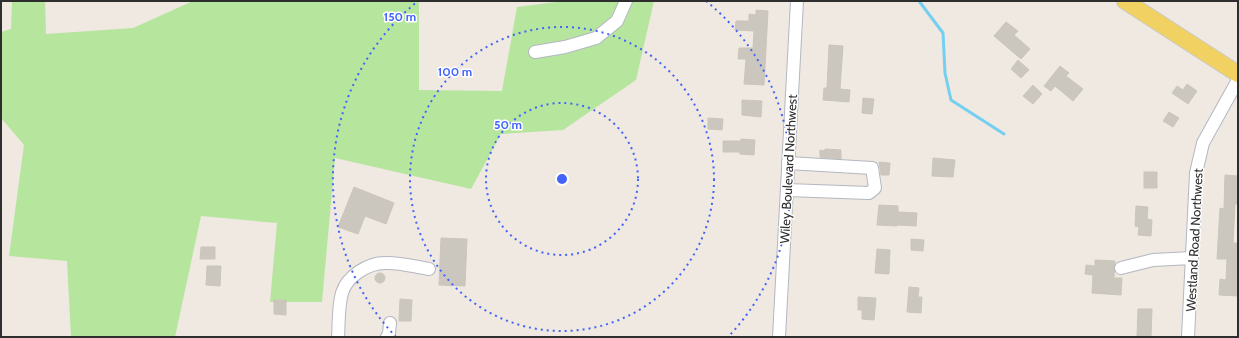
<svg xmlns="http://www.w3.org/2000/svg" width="1239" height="338" viewBox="0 0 1239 338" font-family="Cabin,sans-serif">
<rect width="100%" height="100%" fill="#efe9e1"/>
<!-- green -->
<path fill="#b6e59e" d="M 12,1 L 45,1 L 46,34 L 133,28 L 193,1 L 419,1 L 419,90 L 502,91 L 517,7 L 564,1 L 654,1 L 636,80 L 563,130 L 501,134 L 471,189 L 335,158 L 322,302 L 270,302 L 277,223 L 201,216 L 175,337 L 71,337 L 67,261 L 9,256 L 24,145 L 1,118 L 1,32 L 11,29 Z"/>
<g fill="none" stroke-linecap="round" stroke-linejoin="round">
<!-- stream -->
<path stroke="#75cff0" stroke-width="3" d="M 919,1 L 943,33 L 945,73 L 951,100 L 1004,134"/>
</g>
<!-- building -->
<g fill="#cbc7bf" stroke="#cbc5ba">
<path d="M 756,10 L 768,11 L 764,85 L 744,84 L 746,59 L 738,59 L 739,48 L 753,48 L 754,31 L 735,30 L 736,21 L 749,21 L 749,14 L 756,15 Z"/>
<path d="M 1006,22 L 1018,31 L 1014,35 L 1030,49 L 1021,59 L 994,36 Z"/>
<path d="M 829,45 L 843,46 L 840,89 L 850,90 L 849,102 L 823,100 L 824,88 L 827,88 Z"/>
<path d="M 1018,60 L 1029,70 L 1021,78 L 1011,69 Z"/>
<path d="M 1060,66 L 1069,73 L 1066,76 L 1083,89 L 1073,101 L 1055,86 L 1051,91 L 1044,86 Z"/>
<path d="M 1187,84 L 1197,91 L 1188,104 L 1172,93 L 1177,86 L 1183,90 Z"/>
<path d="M 1033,85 L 1042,94 L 1033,104 L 1023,96 Z"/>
<path d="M 863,98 L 874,99 L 872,114 L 862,113 Z"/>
<path d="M 742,100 L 762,101 L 761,117 L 742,115 Z"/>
<path d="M 1169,112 L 1179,118 L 1173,127 L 1163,121 Z"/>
<path d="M 708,118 L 723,119 L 722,130 L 708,129 Z"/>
<path d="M 741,139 L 755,140 L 754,155 L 740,154 L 740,152 L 723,152 L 723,141 L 741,141 Z"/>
<path d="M 825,149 L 841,150 L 841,159 L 820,157 L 820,150 L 825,151 Z"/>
<path d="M 933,158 L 955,160 L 953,177 L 932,176 Z"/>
<path d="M 879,162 L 890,163 L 889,175 L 881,175 Z"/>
<rect x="1144" y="172" width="13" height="16"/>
<path d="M 1225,175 L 1238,176 L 1238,204 L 1235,204 L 1233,243 L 1238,243 L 1238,296 L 1219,295 L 1220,279 L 1226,280 L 1227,259 L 1217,259 L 1220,208 L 1224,209 Z"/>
<path d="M 354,187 L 394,203 L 386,224 L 365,216 L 358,234 L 338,227 Z"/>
<path d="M 879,205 L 898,206 L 898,212 L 917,213 L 916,226 L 897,225 L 897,226 L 877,225 Z"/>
<path d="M 1136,206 L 1148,207 L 1147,219 L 1152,220 L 1151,236 L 1138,235 L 1139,227 L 1135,226 Z"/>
<path d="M 441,238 L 467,239 L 465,286 L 439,285 Z"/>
<path d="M 911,239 L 924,240 L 923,251 L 911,250 Z"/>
<path d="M 201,247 L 215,247 L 215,259 L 200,259 Z"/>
<path d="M 877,249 L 890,250 L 889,274 L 875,273 Z"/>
<path d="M 1095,260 L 1115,261 L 1114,278 L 1122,278 L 1121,295 L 1092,293 L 1093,275 L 1085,274 L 1086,265 L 1095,266 Z"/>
<path d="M 207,266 L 221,266 L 220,286 L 206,285 Z"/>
<circle cx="380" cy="278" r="5"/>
<path d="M 909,287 L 919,288 L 918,297 L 922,297 L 921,313 L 907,312 Z"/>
<path d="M 858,297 L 876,298 L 874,320 L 862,319 L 862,310 L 858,310 Z"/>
<path d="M 400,299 L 412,300 L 411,321 L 399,321 Z"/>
<path d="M 274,300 L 286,300 L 286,315 L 274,314 Z"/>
<path d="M 1138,309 L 1152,309 L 1151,337 L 1137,336 Z"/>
</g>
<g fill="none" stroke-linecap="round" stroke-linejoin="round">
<defs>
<g id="minor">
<path d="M 535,52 L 565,47 L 596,38 L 617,21 L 626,1"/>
<path d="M 787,190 L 869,193 L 875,188 L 872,168 L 788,163"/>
<path d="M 1121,268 L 1153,260 L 1192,258"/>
<path d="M 338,337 C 339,323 338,307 342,293 C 347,276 368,263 385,263 C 399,262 415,267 429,269"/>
<path d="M 387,337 L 389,334 L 390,323"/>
<path d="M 779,337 L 797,1"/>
<path d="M 1188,337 L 1196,173 L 1203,143 L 1238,80"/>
</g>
<path id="major" d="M 1125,1 L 1238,74"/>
</defs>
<!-- minor casing -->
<use href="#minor" stroke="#b4b7c1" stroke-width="14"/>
<!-- major casing -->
<use href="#major" stroke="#c9c9c9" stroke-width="18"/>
<!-- minor -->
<use href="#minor" stroke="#fff" stroke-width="12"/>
<!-- major -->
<use href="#major" stroke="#f2d163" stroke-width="16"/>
</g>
<!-- distance rings -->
<g fill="none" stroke="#4264fb" stroke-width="2" stroke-dasharray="2 4">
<circle cx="562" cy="179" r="76"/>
<circle cx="562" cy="179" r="152"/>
<path d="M396 337A229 229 0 0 1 418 1M706 1A229 229 0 0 1 728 337"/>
</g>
<g text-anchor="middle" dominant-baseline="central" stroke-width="3" stroke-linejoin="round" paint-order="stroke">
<!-- street labels -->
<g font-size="13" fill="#2e2e2e" stroke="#fff">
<text transform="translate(788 169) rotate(-87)">Wiley Boulevard Northwest</text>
<text transform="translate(1194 240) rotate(-87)">Westland Road Northwest</text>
</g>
</g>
<circle cx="562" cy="179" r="6" fill="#4264fb" stroke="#fff" stroke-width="2"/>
<g font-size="12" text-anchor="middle" font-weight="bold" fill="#4264fb" stroke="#fff" stroke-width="3" stroke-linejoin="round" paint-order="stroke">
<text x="400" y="21">150 m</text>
<text x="455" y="76">100 m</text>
<text x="508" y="129">50 m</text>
</g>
<!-- border -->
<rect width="1239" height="338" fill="none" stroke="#2e2e2e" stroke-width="4"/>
</svg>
